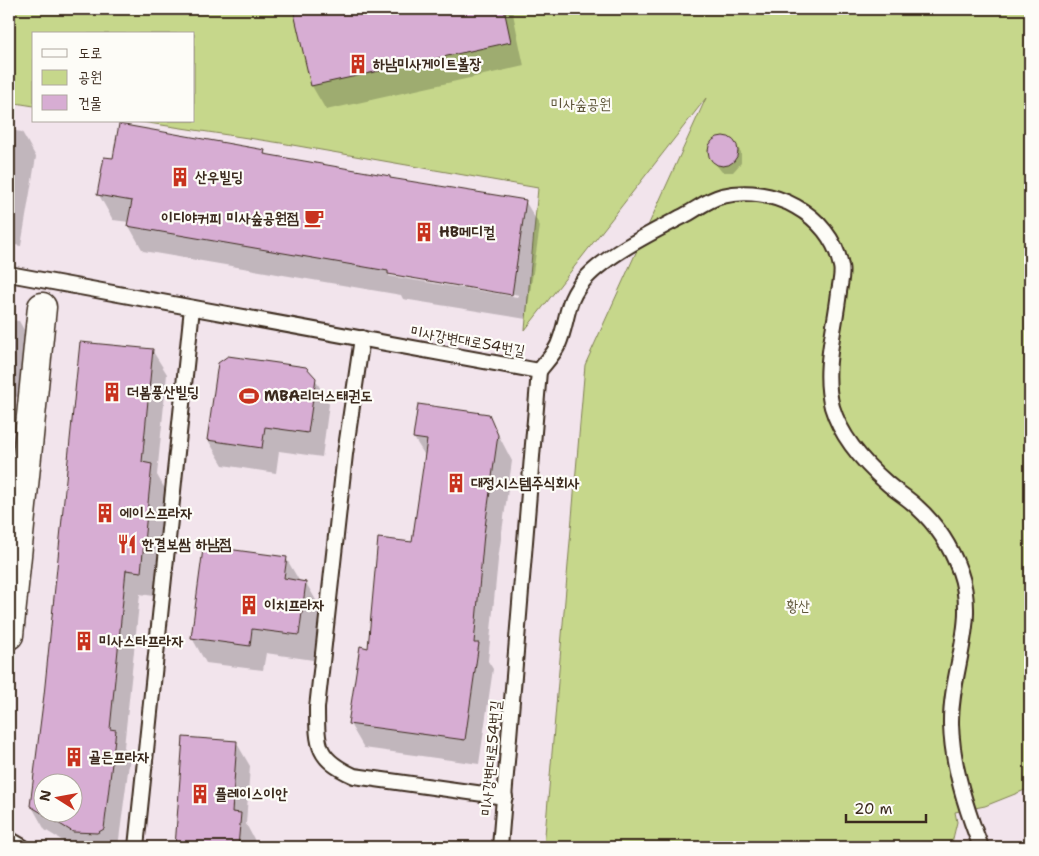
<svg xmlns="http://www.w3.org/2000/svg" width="1039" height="856" viewBox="0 0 1039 856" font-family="'Shantell Sans','Poor Story',sans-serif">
<rect width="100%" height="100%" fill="#f2e4ec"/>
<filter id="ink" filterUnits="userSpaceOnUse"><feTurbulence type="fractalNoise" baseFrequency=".02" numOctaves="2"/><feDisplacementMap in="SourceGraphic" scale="10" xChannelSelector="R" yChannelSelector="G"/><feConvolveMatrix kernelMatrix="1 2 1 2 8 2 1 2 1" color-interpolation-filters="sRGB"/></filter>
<g filter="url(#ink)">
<!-- green -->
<path fill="#c6d78b" stroke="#808054" d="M 9,9 L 1030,9 L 1030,788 L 985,806 L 955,812 L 957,822 L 951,847 L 544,847 L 585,365 L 706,98 L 525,330 L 538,188 L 281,143 L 135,121 L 194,121 L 194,34 L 34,34 L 34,106 L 9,102 Z"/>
<!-- shadow -->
<g fill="#0003" fill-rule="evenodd">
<path d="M 295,9 L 512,9 L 524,66 L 326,110 L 312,86 Z"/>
<path d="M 9,130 L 22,132 L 36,157 L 21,246 L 9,244 Z"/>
<path d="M 718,137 L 728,137 L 741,152 L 741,163 L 733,172 L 722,172 L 710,157 L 709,145 Z"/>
<path d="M 264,152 L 267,156 L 391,179 L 525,201 L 540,226 L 526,319 L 403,299 L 401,295 L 143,251 L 129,226 L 129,222 L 113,220 L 99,195 ZM 389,273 L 519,295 L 518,297 L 389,276 Z"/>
<path d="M 9,320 L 19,321 L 33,346 L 27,398 L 10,396 L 9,406 Z"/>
<path d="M 152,350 L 167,374 L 157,475 L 165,489 L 154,596 L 140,594 L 124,747 L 130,756 L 118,847 L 73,847 L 45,830 L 31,805 ZM 42,784 L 72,784 L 72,814 L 42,814 Z"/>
<path d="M 219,364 L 315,379 L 329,404 L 322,457 L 279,451 L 276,473 L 223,465 L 208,440 Z"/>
<path d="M 420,405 L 488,415 L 512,461 L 498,560 L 488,661 L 493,669 L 479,764 L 364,748 L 350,724 L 369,649 L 413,543 L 426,457 L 414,438 Z"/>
<path d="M 9,437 L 21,459 L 9,529 Z"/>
<path d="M 227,554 L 286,558 L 300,582 L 306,583 L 320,607 L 313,660 L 266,653 L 263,670 L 206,663 L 192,638 Z"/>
<path d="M 184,738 L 236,742 L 250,766 L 246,824 L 254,839 L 254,847 L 176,847 Z"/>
</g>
<!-- building -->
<g fill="#d7add3" stroke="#3b2a1e">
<path d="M 293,9 L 504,9 L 511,42 L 311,86 Z"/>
<path d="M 119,124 L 265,150 L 264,154 L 390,176 L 390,178 L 526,200 L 512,295 L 388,274 L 388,271 L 127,226 L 132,201 L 97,195 L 104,157 L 113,158 Z"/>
<circle cx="723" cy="151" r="15"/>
<path d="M 80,342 L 153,349 L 142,462 L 152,464 L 141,572 L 126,570 L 110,729 L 116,730 L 104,829 L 97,833 L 73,832 L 43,814 L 72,814 L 72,784 L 42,784 L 42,813 L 30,806 L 44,695 Z"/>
<path d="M 228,356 L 306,367 L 316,378 L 308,433 L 265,427 L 262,448 L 207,440 L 218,363 Z"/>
<path d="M 418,404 L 489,414 L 498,435 L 484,534 L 474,643 L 479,643 L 465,740 L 348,724 L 360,646 L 368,648 L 378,538 L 412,542 L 427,440 L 413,438 Z"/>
<path d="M 203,549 L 226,552 L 227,549 L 287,557 L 284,578 L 306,582 L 299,635 L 252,629 L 250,646 L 191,638 Z"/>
<path d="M 183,737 L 237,741 L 232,812 L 241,813 L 238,847 L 175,847 Z"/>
</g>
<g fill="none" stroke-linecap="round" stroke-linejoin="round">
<defs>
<g id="lane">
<path d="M 9,274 L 539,371"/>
<path d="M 362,338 L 345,454 L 317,708 C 317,747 317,759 354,776 L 505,797"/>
<path d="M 539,371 C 545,363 554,354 558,345 C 569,320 564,301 586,278 C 609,253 659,229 689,213 C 699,207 710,199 722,196 C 771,184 830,213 841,266 C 843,273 840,284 839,292 C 835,330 822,369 832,407 C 841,437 865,464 888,484 C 897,492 908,498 917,507 C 937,525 951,547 960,572 C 978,622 950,673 951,724 C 952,766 966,809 981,847"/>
<path d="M 9,839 L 23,847"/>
<path d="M 136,847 L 192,308"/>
<path d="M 500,847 L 539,371"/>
</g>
<path id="street" d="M 9,635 L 42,307"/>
</defs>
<!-- lane casing -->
<use href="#lane" stroke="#3b2a1e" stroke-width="18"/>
<!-- street casing -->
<use href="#street" stroke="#3b2a1e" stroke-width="31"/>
<!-- lane -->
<use href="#lane" stroke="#fdfcf7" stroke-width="14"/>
<!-- street -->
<use href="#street" stroke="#fdfcf7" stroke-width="28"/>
</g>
</g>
<!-- icons -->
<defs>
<symbol id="building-bare" viewBox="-9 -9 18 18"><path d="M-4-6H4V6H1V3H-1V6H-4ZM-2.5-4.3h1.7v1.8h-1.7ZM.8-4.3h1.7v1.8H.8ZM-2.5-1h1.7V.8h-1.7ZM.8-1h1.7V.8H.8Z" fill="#c8321e" stroke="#fdfcf7" stroke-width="2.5" paint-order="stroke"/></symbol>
<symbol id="cafe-bare" viewBox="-9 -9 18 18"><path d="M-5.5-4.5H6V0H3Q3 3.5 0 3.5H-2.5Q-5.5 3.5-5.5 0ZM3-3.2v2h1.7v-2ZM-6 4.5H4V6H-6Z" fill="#c8321e" stroke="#fdfcf7" stroke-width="2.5" paint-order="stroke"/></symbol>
<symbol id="stadium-bare" viewBox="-9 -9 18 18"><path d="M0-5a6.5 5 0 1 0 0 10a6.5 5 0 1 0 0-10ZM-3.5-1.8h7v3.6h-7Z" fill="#c8321e" stroke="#fdfcf7" stroke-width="2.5" paint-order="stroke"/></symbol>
<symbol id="restaurant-bare" viewBox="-9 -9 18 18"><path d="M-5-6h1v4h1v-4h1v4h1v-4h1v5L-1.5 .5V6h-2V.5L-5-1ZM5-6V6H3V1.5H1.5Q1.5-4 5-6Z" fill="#c8321e" stroke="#fdfcf7" stroke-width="2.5" paint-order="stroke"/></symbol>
</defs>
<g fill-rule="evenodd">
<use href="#building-bare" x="344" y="50" width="28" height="28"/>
<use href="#building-bare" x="166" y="163" width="28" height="28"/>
<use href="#cafe-bare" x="300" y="204" width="28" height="28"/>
<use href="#building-bare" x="410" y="218" width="28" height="28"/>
<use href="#building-bare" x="98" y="378" width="28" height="28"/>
<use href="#stadium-bare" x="235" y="382" width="28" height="28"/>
<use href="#building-bare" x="442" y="469" width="28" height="28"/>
<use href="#building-bare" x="91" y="499" width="28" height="28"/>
<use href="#restaurant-bare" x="113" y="530" width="28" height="28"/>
<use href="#building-bare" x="235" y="591" width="28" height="28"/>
<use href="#building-bare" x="70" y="627" width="28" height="28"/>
<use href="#building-bare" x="60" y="743" width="28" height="28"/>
<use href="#building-bare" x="186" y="780" width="28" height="28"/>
</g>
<g text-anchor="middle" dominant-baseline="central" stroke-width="4.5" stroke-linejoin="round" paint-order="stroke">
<!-- poi labels -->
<g font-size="15" font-weight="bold" fill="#3b2a1e" stroke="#fdfcf7" text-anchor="start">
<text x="373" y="64">하남미사게이트볼장</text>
<text x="195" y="177">산우빌딩</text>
<text x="299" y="218" text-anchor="end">이디야커피 미사숲공원점</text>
<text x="439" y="232">HB메디컬</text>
<text x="127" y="392">더봄풍산빌딩</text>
<text x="264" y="396">MBA리더스태권도</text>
<text x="471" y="483">대정시스템주식회사</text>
<text x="120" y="513">에이스프라자</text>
<text x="142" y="544">한결보쌈 하남점</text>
<text x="264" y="605">이치프라자</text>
<text x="99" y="641">미사스타프라자</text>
<text x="89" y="757">골든프라자</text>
<text x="215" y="794">플레이스이안</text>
</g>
<!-- park labels -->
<g font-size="15" fill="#5e5539" stroke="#fdfcf7">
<text x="581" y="104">미사숲공원</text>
<text x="798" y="606">황산</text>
</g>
<!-- street labels -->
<g font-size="15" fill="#3b2a1e" stroke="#fdfcf7">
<text transform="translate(468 341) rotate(10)">미사강변대로54번길</text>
<text transform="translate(491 758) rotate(-85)">미사강변대로54번길</text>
</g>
</g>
<!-- margin -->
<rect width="1039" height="856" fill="none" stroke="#fdfcf7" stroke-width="30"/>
<rect x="15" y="15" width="1009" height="826" fill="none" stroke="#3b2a1e" stroke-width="2" filter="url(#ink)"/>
<!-- legend -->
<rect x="32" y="32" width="162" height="90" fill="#fdfcf7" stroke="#afa8a0"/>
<rect x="42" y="49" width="25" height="8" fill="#fdfcf7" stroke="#afa8a0"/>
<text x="78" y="58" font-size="15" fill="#3b2a1e">도로</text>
<rect x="42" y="70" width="25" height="15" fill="#c6d78b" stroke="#afa8a0"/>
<text x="78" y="82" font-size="15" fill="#3b2a1e">공원</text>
<rect x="42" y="95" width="25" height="15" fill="#d7add3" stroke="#afa8a0"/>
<text x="78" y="108" font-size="15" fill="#3b2a1e">건물</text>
<!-- north arrow -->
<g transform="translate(58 798) rotate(281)"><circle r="24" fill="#fdfcf7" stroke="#afa8a0"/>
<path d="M0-4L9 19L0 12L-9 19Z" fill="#c8321e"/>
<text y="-8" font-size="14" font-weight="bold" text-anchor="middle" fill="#3b2a1e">N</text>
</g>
<!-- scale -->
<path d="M846 814v8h80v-8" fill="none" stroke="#3b2a1e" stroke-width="2.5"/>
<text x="854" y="814" font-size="15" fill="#3b2a1e" stroke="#fdfcf7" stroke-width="4" paint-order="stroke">20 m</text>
</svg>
